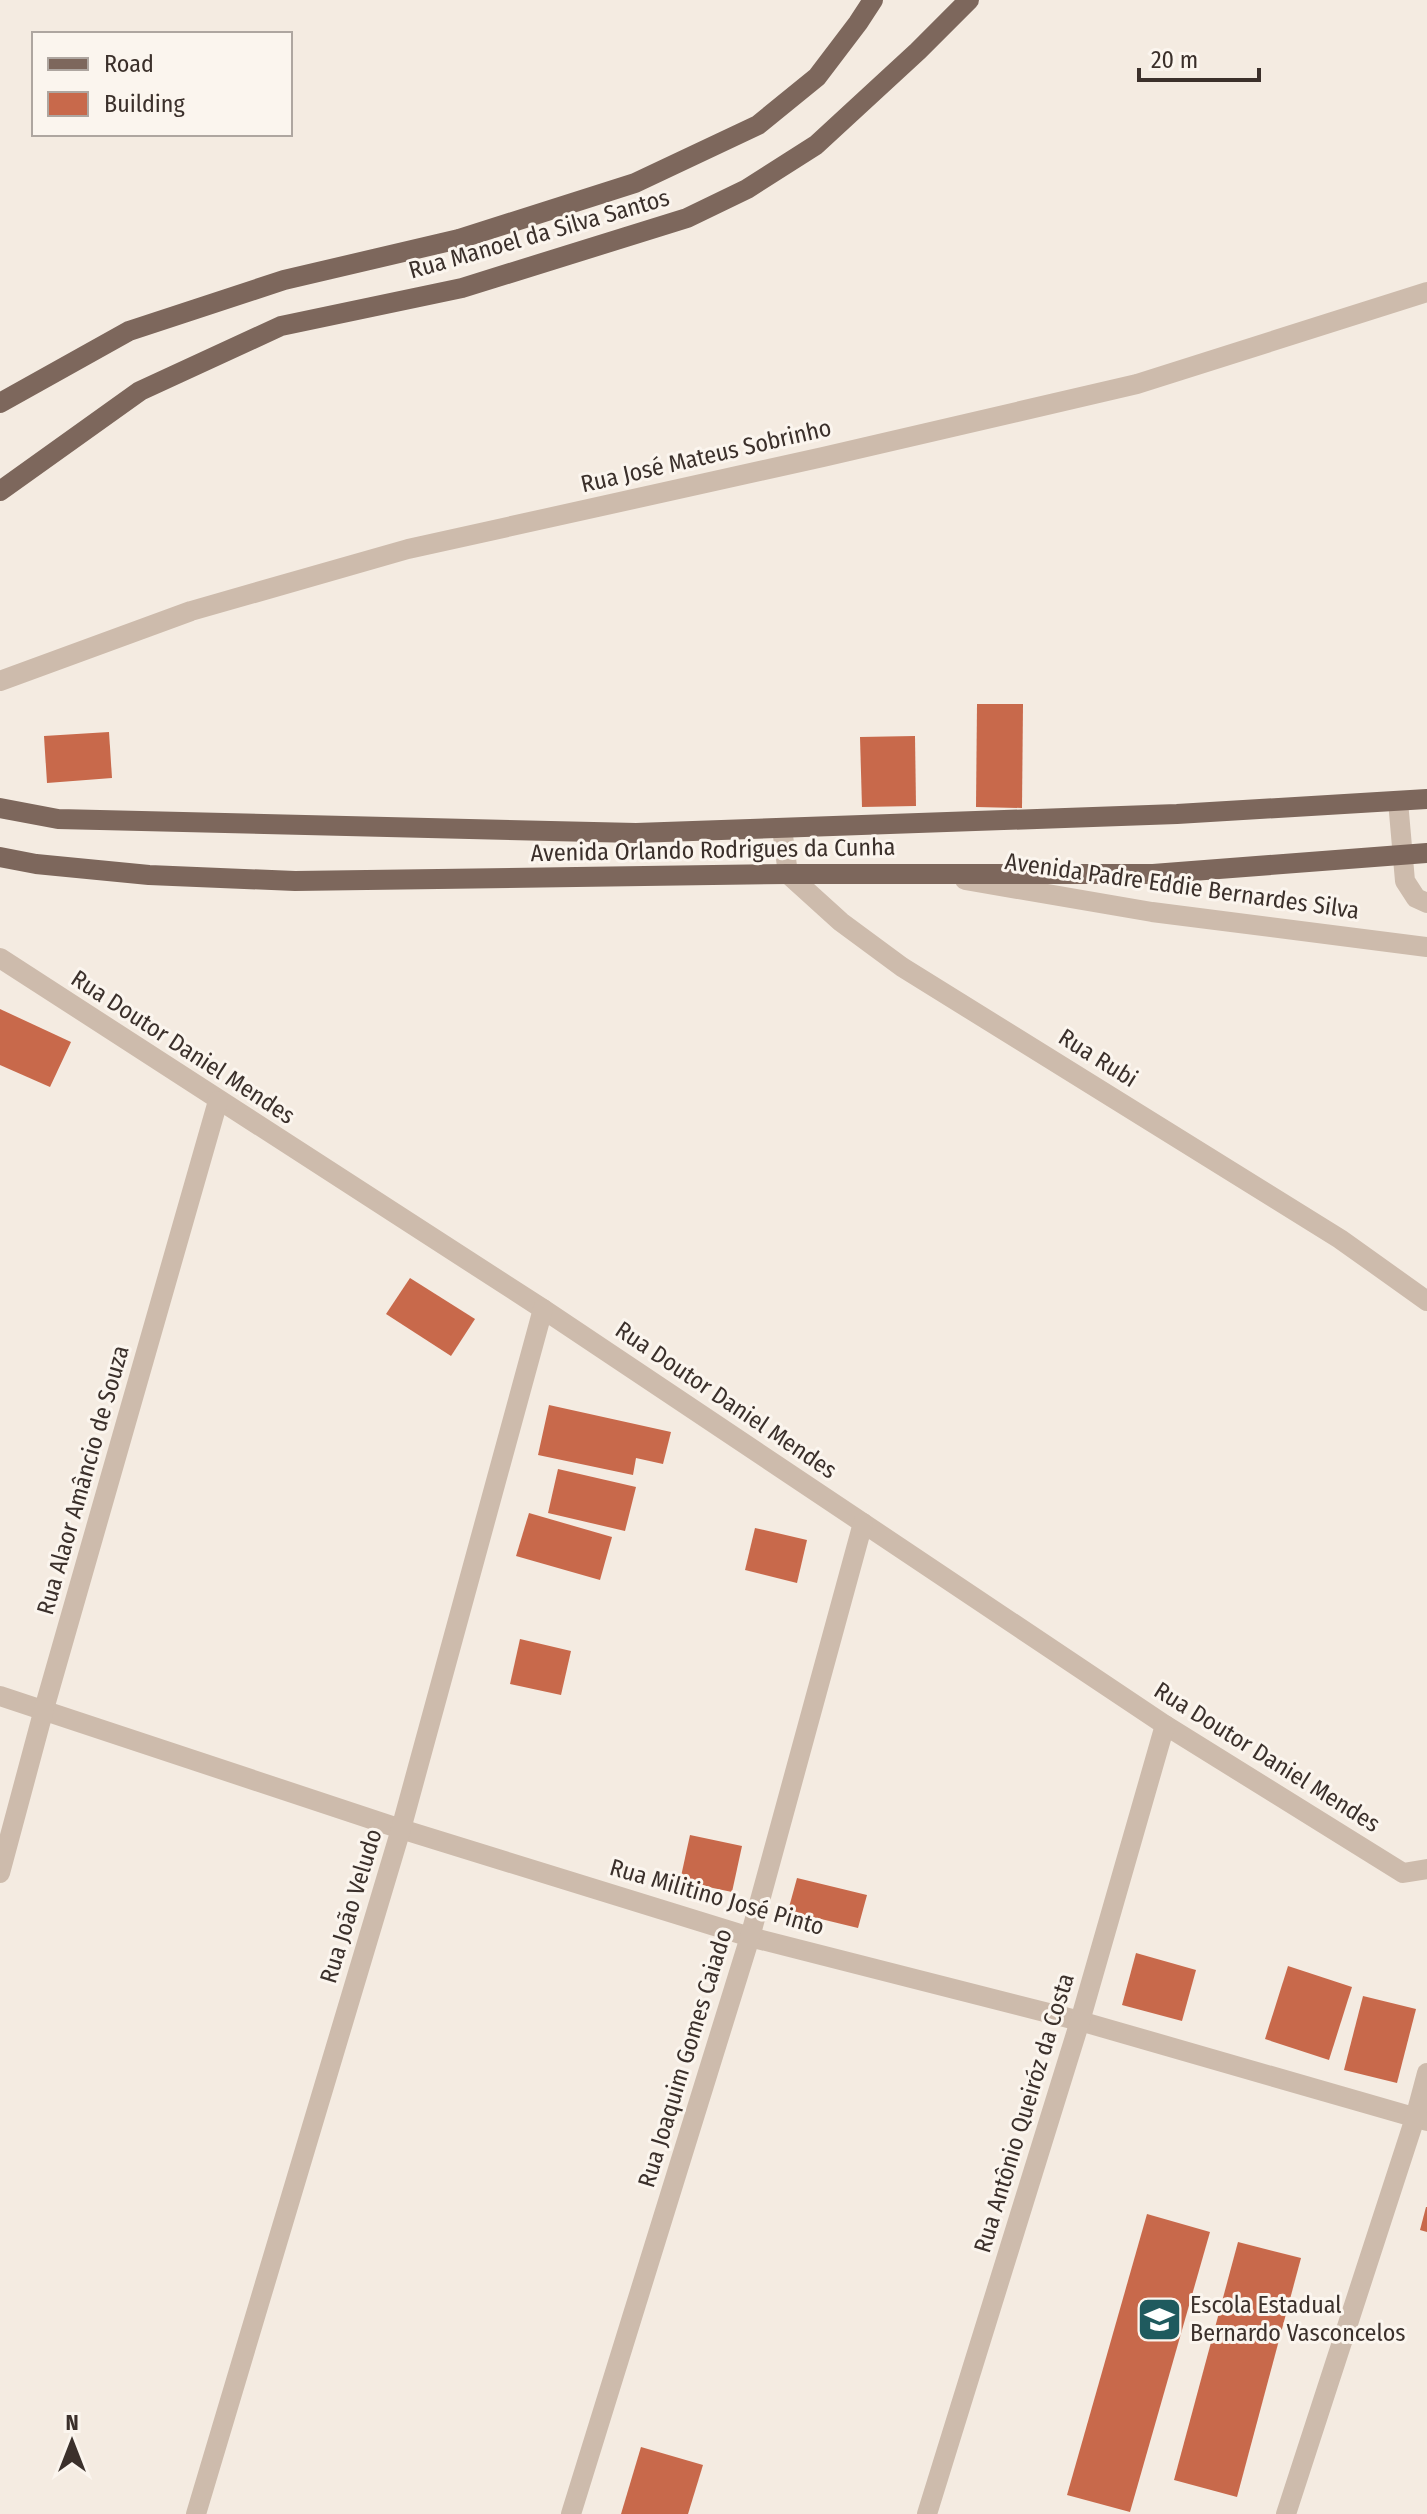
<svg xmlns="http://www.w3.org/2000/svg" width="1427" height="2514" viewBox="0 0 1427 2514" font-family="'Fira Sans Condensed',sans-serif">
<rect width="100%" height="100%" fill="#f4ebe1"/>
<!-- building -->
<g fill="#c8694b">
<path d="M 977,704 L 1023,704 L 1022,808 L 976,807 Z"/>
<path d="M 109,732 L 112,778 L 47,783 L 44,736 Z"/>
<path d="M 915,736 L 916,806 L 862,807 L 860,737 Z"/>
<path d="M 0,1009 L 71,1042 L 50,1087 L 0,1065 Z"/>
<path d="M 410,1278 L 475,1319 L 451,1356 L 386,1314 Z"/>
<path d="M 549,1405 L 671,1432 L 663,1464 L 636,1458 L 633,1475 L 538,1455 Z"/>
<path d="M 558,1469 L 636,1487 L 625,1531 L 548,1513 Z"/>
<path d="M 529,1513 L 612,1537 L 600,1580 L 516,1556 Z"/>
<path d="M 755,1528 L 807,1540 L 797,1583 L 745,1570 Z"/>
<path d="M 520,1639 L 571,1651 L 561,1695 L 510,1684 Z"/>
<path d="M 690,1835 L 742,1846 L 732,1892 L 680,1881 Z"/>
<path d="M 797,1878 L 867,1895 L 858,1928 L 788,1911 Z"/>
<path d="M 1136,1953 L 1196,1970 L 1182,2021 L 1122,2005 Z"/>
<path d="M 1288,1966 L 1352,1987 L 1329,2060 L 1265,2039 Z"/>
<path d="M 1363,1996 L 1416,2009 L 1397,2083 L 1344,2070 Z"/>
<path d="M 1426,2207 L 1427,2207 L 1427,2232 L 1420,2230 Z"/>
<path d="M 1147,2214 L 1210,2232 L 1130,2512 L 1067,2495 Z"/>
<path d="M 1238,2242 L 1301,2258 L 1237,2497 L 1174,2480 Z"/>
<path d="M 641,2447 L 703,2465 L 688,2514 L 621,2514 Z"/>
</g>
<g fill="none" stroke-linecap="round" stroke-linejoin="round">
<!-- minor -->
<g stroke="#cdbbac" stroke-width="20">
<path d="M 0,681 L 191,611 L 408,549 L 823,457 L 1137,384 L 1427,292"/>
<path d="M 1398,801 L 1405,881 L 1416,898 L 1427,903"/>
<path d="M 782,828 L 788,874 L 841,922 L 902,967 L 1340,1239 L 1427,1301"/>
<path d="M 965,880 L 1152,912 L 1427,947"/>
<path d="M 0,958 L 543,1309 L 1165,1725 L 1403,1873 L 1427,1869"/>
<path d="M 0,1696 L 401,1829 L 750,1937 L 1080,2021 L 1427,2121"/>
<path d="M 0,1873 L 44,1709 L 218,1101"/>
<path d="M 196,2514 L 401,1829 L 543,1309"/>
<path d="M 571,2514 L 750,1937 L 863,1523"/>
<path d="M 927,2514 L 1080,2021 L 1165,1725"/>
<path d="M 1286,2514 L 1415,2118 L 1427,2073"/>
</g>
<!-- major -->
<g stroke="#7d675c" stroke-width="20">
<path d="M 0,403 L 129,331 L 284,280 L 459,239 L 635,183 L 758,125 L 817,77 L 858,23 L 873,0"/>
<path d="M 0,491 L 140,391 L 281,326 L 462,288 L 687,218 L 747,189 L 816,145 L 918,51 L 969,0"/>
<path d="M 0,808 L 58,819 L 636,833 L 1177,814 L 1427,799"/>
<path d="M 0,857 L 36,864 L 149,875 L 295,881 L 788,874 L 1153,874 L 1427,853"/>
</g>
</g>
<!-- icons -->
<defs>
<symbol id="school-square" viewBox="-11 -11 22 22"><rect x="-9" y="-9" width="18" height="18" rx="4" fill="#1f5a5e" stroke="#fbf5ee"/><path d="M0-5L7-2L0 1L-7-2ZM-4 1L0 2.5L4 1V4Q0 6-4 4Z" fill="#fff"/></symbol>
</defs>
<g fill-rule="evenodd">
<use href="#school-square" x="1134" y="2294" width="51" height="51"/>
</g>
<g text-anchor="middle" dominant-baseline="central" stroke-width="6" stroke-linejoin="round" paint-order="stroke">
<!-- street labels -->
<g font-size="24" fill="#3b302b" stroke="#fbf5ee">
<text transform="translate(539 234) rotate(-16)">Rua Manoel da Silva Santos</text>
<text transform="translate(706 456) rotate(-13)">Rua José Mateus Sobrinho</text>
<text transform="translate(713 850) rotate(-1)">Avenida Orlando Rodrigues da Cunha</text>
<text transform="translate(1182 886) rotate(8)">Avenida Padre Eddie Bernardes Silva</text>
<text transform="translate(183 1047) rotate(33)">Rua Doutor Daniel Mendes</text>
<text transform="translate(1098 1058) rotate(32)">Rua Rubi</text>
<text transform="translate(726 1400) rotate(34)">Rua Doutor Daniel Mendes</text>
<text transform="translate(83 1480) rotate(-74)">Rua Alaor Amâncio de Souza</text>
<text transform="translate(1267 1757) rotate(32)">Rua Doutor Daniel Mendes</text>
<text transform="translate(717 1897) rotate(16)">Rua Militino José Pinto</text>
<text transform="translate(351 1906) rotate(-73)">Rua João Veludo</text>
<text transform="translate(685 2058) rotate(-73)">Rua Joaquim Gomes Caiado</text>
<text transform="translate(1024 2113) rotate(-73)">Rua Antônio Queiróz da Costa</text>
</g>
<!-- poi labels -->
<g font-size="24" fill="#3b302b" stroke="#fbf5ee" text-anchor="start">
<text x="1190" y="2305">Escola Estadual<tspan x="1190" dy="28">Bernardo Vasconcelos</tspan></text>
</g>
</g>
<!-- legend -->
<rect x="32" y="32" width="260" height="104" fill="#fbf5ee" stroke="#aea6a0" stroke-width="2"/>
<rect x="48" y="58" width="40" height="12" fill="#7d675c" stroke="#aea6a0" stroke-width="2"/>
<text x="104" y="72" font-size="24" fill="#3b302b">Road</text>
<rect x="48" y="92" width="40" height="24" fill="#c8694b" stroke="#aea6a0" stroke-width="2"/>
<text x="104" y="112" font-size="24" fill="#3b302b">Building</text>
<!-- north arrow -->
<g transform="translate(72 2442)" stroke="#fbf5ee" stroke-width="6" paint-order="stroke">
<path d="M0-6L14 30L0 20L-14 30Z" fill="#3b302b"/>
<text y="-12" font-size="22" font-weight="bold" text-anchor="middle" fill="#3b302b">N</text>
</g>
<!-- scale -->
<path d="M1139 68v12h120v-12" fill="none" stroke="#3b302b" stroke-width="4"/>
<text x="1151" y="68" font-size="24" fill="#3b302b" stroke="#fbf5ee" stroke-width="6" paint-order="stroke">20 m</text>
</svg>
